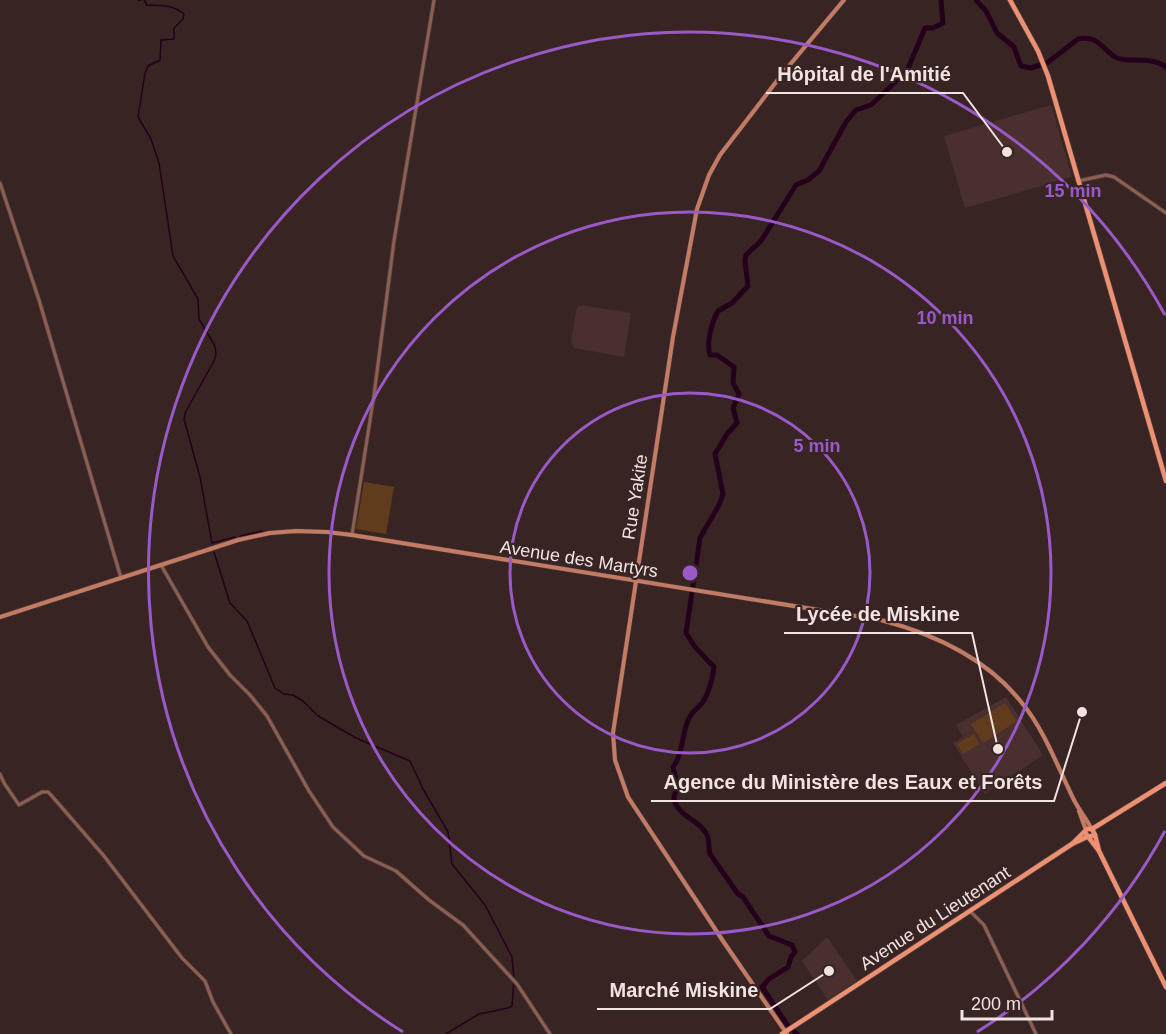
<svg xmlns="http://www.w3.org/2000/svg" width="1166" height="1034" viewBox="0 0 1166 1034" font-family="Helvetica,sans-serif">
<rect width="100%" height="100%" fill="#392424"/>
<!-- built -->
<g fill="#4a2f2f">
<path d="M 1051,105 L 1072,177 L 965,208 L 944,136 Z"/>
<path d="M 580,305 L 631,313 L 624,357 L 574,348 L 571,342 L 577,307 Z"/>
<path d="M 1006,697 L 1043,755 L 985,794 L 953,743 L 963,737 L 956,725 Z"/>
<path d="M 827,937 L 857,981 L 828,1000 L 802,961 Z"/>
</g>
<!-- green -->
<g fill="#603c1d">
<path d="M 364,482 L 394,487 L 386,534 L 356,529 Z"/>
<path d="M 1005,703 L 1017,721 L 983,743 L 971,724 Z"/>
<path d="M 974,734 L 980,744 L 963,754 L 957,744 Z"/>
</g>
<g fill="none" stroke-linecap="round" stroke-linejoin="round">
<!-- stream -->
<g stroke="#25001b" stroke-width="1.5">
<path d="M 138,0 L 141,0"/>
<path d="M 144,0 L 147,5 C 161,6 172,4 184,14 L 183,19 L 174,28 L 174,39 L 161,40 L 160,60 L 148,66 L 145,73 L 138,117 L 151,139 L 159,163 L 173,256 L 198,299 L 199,319 L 215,346 L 216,355 L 214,361 L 186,411 L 184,419 L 200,477 L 212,543 L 235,537"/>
<path d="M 240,536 L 262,531"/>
<path d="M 214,552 L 230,603 L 247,621 L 275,688 L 284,694 L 293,695 L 303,701 L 318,716 L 356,738 L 410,761 L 423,789 L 448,832 L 452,864 L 485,905 L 512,957 L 514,979 L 512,1006 L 508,1008 L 479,1014 L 446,1034"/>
</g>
<!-- river -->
<g stroke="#25001b" stroke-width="5">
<path d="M 976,0 L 986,11 L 997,33 L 1014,47 L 1021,66 L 1031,68 L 1047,63 L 1078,39 C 1097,35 1102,48 1115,57 C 1126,64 1149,55 1166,67"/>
<path d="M 797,1034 L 788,1026 L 762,987 L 769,979 L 788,967 L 791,957 L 795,952 L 792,945 L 769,936 L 743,897 L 738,894 L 710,854 C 708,848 710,841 707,835 C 700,820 679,817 674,800 C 673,795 677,791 677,786 C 677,780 674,773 673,767 C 684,752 681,735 689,718 C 692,712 697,709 702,703 C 708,695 713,678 714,667 L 695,647 L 686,633 L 700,538 L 719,505 L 723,494 L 715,454 L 727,434 L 737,423 L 733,408 L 739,394 L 733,383 L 734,367 L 717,355 L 710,355 C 706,342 712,322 718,311 L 732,303 L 748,286 L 745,261 L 746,255 L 761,241 L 796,185 L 808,180 L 819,171 L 846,122 L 856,110 L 871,105 L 907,71 L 925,28 L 933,28 L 943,23 L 941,0"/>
</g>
<defs>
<g id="tertiary">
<path d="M 1078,181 L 1106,175 L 1114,177 L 1166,213"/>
<path d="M 0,183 L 39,300 L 121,578"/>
<path d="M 352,535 L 374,395 L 394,241 L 434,0"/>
<path d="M 161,565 L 208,647 L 230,675 L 250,695 L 267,716 L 309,791 L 333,827 L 364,856 L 396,871 L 429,900 L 463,925 L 517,984 L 550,1034"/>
<path d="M 0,774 L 4,783 L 19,805 L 42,792 L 48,792 L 51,795 L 104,856 L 182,958 L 205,981 L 213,1002 L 231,1034"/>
<path d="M 970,911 L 984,925 L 1036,1034"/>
</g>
<g id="secondary">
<path d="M 0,617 L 238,540 L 270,533 L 296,531 L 327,532 L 352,535 L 881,620 C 934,634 987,658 1022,703 C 1045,731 1058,768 1074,800 C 1079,810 1086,818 1091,828"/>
<path d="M 1079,811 L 1086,830"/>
<path d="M 787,1034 L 723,941 L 628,797 L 615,760 L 613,733 L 673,337 L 697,209 L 709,175 L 720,155 L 783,73 L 844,0"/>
</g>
<g id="primary">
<path d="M 1010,0 L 1038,51 L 1048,76 L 1166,481"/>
<path d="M 1092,829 L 1166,783"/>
<path d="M 1095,835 L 1099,851 L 1166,987"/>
<path d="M 1089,838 L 1099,851"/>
<path d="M 1073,843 L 1087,829 L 1092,829 L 1095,835 L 1088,837 L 1085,832"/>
<path d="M 782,1034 L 1072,844 L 1087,837"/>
</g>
</defs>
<!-- tertiary casing -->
<use href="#tertiary" stroke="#533f3f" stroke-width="4.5"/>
<!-- secondary casing -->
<use href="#secondary" stroke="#533f3f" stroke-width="5"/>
<!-- primary casing -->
<use href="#primary" stroke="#533f3f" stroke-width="6"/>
<!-- tertiary -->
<use href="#tertiary" stroke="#8c5f50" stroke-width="3"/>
<!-- secondary -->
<use href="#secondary" stroke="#c37b63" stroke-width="4"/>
<!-- primary -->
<use href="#primary" stroke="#ed9172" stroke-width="4.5"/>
</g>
<!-- distance rings -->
<g fill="none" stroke="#995ac8" stroke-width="3">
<circle cx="690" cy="573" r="180"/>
<circle cx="690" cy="573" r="361"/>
<path d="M1165 831A541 541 0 0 1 977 1032M403 1032A541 541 0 1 1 1165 315"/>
</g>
<g text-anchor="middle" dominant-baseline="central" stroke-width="4.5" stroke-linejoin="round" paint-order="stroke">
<!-- street labels -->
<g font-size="18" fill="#f2e3e3" stroke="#392424">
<text transform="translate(635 497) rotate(-81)">Rue Yakite</text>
<text transform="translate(579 559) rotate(9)">Avenue des Martyrs</text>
<text transform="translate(935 918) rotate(-33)">Avenue du Lieutenant</text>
</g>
</g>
<circle cx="690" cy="573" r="9" fill="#995ac8" stroke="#392424" stroke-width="3"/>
<g font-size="18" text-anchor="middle" font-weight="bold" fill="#995ac8" stroke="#392424" stroke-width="4.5" stroke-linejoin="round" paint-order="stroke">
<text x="1073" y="197">15 min</text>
<text x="945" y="324">10 min</text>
<text x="817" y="452">5 min</text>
</g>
<!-- callouts -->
<path fill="none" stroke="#f2e3e3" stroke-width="2" d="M1007 152L963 93H766M998 749L972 633H784M1082 712L1054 801H651M829 971L770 1009H597"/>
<g fill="#f2e3e3" stroke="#392424" stroke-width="2">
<circle cx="1007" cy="152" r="6"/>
<circle cx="998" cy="749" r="6"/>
<circle cx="1082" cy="712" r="6"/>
<circle cx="829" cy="971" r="6"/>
</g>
<g font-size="20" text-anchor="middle" font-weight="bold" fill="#f2e3e3" stroke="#392424" stroke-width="4.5" stroke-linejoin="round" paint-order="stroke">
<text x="864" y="81">Hôpital de l'Amitié</text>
<text x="878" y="621">Lycée de Miskine</text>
<text x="853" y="789">Agence du Ministère des Eaux et Forêts</text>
<text x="684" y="997">Marché Miskine</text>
</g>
<!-- scale -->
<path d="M962 1010v9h90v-9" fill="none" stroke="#f2e3e3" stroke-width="3"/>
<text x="971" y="1010" font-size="18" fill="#f2e3e3" stroke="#392424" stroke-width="4.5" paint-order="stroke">200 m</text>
</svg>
